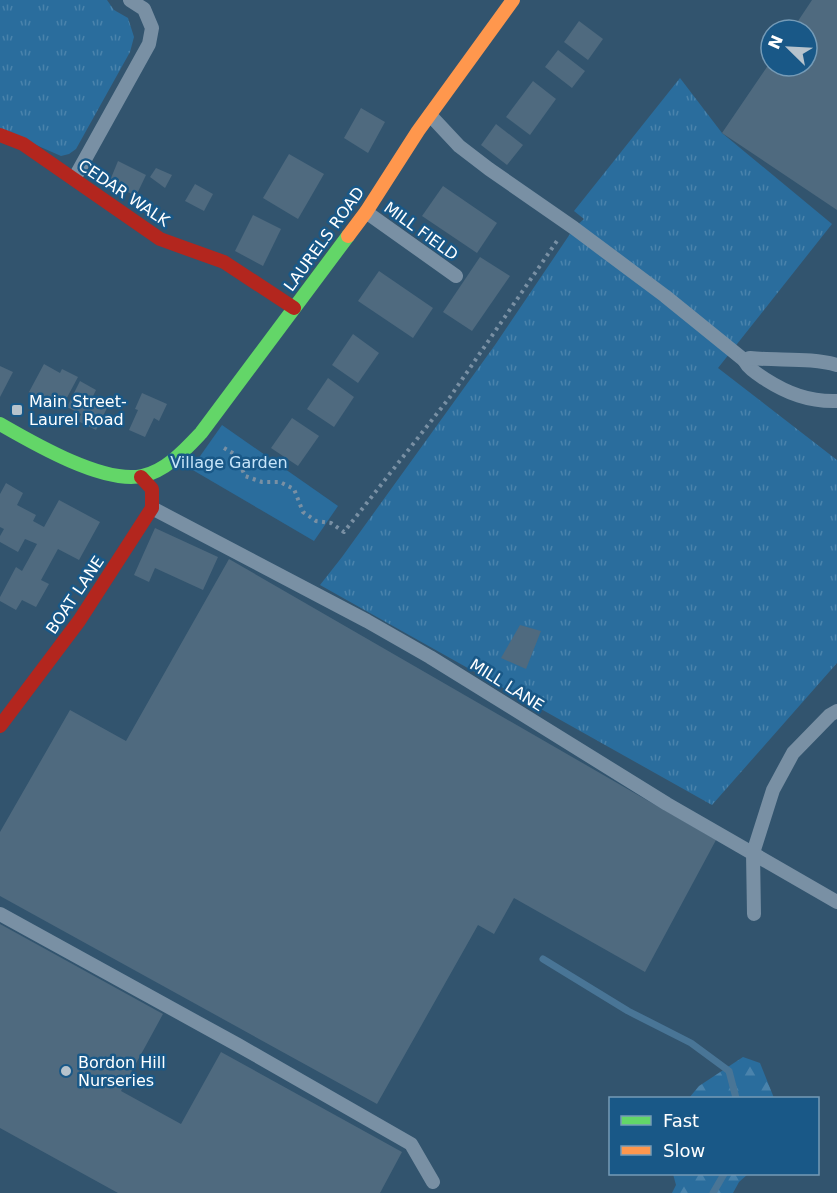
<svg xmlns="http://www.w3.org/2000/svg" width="837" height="1193" viewBox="0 0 837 1193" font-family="'DejaVu Sans',sans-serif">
<defs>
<pattern id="grass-tufts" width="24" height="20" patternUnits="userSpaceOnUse" patternTransform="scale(1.5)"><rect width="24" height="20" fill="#2a6d9d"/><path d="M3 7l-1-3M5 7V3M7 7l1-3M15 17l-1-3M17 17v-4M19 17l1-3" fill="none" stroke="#4a83ac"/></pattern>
<pattern id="forest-firs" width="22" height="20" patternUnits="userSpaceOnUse" patternTransform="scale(1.5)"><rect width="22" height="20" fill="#2a6d9d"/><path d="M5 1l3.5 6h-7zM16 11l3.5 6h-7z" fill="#4a83ac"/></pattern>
</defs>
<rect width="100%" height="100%" fill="#32546e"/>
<!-- grass -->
<g fill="url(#grass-tufts)">
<path d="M 0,0 L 107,0 L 114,10 L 128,18 L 134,37 L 130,52 L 76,149 L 69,154 L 61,156 L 0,129 Z"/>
<path d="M 680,78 L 722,133 L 832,224 L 718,368 L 837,460 L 837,663 L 712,805 L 320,585 L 342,557 L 495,345 L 574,228 L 584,219 L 574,211 Z"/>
</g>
<!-- forest -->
<g fill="url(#forest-firs)">
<path d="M 743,1057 L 760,1063 L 774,1098 L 689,1098 L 699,1086 Z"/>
<path d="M 673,1174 L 748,1174 L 739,1182 L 733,1193 L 672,1193 L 676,1185 Z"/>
</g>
<!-- garden -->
<path fill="#2a6d9d" d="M 222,425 L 338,506 L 314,541 L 191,469 Z"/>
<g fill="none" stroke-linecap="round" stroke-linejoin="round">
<!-- stream -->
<g stroke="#497596" stroke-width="7">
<path d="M 543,959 L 628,1011 L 691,1043 L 729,1071 L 736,1098"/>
<path d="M 713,1193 L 724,1174"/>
</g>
</g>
<!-- building -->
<g fill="#4f6a7f">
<path d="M 812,0 L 837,0 L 837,210 L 722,133 L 771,61 L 771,66 L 807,66 L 807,30 L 792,30 Z"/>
<path d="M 579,21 L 603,39 L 588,60 L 564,42 Z"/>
<path d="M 558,50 L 585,71 L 572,88 L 545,67 Z"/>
<path d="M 533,81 L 556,99 L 530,135 L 506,117 Z"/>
<path d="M 361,108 L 385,122 L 368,153 L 344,138 Z"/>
<path d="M 496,124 L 523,145 L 507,165 L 481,145 Z"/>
<path d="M 289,154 L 324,174 L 298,219 L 263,198 Z"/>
<path d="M 118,161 L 146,175 L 136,196 L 109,183 Z"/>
<path d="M 156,168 L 172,175 L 165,188 L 150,177 Z"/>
<path d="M 195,184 L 213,194 L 204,211 L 185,201 Z"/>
<path d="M 443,186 L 497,223 L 477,253 L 422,216 Z"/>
<path d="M 253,215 L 281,229 L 263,266 L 235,251 Z"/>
<path d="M 480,257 L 510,276 L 472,331 L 443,312 Z"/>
<path d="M 379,271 L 433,308 L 413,338 L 358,301 Z"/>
<path d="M 353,334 L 379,353 L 358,383 L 332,365 Z"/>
<path d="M 44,364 L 60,373 L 62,369 L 78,377 L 63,405 L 47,397 L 45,400 L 29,392 Z"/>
<path d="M 0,366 L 13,372 L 0,397 Z"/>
<path d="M 328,378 L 354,397 L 334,427 L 307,409 Z"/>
<path d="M 80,381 L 96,390 L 93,396 L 109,404 L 96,430 L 78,421 L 81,414 L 67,407 Z"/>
<path d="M 142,393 L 167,404 L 159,421 L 154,418 L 145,437 L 129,430 L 138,410 L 135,409 Z"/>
<path d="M 292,418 L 319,436 L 298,466 L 271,448 Z"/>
<path d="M 6,483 L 23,493 L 17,505 L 36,515 L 33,521 L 44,527 L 59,500 L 100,522 L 79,560 L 58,549 L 41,580 L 49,584 L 36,607 L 22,600 L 16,610 L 0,601 L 0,597 L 16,567 L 22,571 L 37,544 L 25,539 L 18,552 L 0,542 L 0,536 L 4,529 L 0,527 L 0,494 Z"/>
<path d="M 155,528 L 218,557 L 203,590 L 155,568 L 149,582 L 134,575 Z"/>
<path d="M 229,559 L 716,840 L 645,972 L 514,898 L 494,934 L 478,925 L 377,1104 L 0,896 L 0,832 L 70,710 L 126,741 Z"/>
<path d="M 520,625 L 541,631 L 526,669 L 501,658 Z"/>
<path d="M 0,924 L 163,1014 L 121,1091 L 181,1124 L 221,1052 L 402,1152 L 380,1193 L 118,1193 L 0,1128 Z"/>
</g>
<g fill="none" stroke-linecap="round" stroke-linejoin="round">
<!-- path -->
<path stroke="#7990a4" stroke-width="4" stroke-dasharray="3 4.5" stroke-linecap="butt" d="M 224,448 L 236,455 L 245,476 L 262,482 L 280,482 L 294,489 L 303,512 L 316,521 L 331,523 L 344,532 L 450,397 L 559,238"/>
<!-- lane -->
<g stroke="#7990a4" stroke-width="14">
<path d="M 430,115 L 459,146 L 489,169 L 574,228 L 665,296 L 744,360 C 749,369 756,373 765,379 C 787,393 809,402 837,401"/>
<path d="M 74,179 L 149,44 L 152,28 L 144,9 L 130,0"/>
<path d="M 366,212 L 456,276"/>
<path d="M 744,360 L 750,358 C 777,361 812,357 837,365"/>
<path d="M 152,508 L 367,621 L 430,657 L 667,804 L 837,902"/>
<path d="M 0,914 L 238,1045 L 411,1144 L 433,1182"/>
<path d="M 754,914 L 753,853 L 773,790 L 793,753 L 830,715 L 837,711"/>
</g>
<!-- fast -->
<path stroke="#63d668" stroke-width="14" d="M 0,424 C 33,443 103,484 142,476 C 166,471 185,450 201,433 L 348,236"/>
<!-- slow -->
<path stroke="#ff974d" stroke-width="14" d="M 348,236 L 366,212 L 418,131 L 513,0"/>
<!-- jam -->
<g stroke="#b3261e" stroke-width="14">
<path d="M 0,135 L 23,144 L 160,239 L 224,262 L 294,308"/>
<path d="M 0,726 L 79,621 L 152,508 L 152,489 L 141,477"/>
</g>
</g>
<!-- markers -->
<g fill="#b7c3cc" stroke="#195887" stroke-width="2">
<rect x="11" y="404" width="12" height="12" rx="3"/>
<circle cx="66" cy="1071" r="6"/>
</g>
<g text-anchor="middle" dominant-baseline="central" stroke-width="5" stroke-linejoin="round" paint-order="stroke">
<!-- street labels -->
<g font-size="16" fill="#fff" stroke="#195887">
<text transform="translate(124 193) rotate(34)">CEDAR WALK</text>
<text transform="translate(421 231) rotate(36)">MILL FIELD</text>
<text transform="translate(324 239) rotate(-54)">LAURELS ROAD</text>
<text transform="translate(75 595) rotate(-56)">BOAT LANE</text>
<text transform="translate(507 685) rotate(32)">MILL LANE</text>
</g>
<!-- poi labels -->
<g font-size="16" fill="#fff" stroke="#195887" text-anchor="start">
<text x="29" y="401">Main Street-<tspan x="29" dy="18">Laurel Road</tspan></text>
<text x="78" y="1062">Bordon Hill<tspan x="78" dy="18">Nurseries</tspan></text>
</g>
<!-- park labels -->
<g font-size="16" fill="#c6e4f9" stroke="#195887">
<text x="229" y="462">Village Garden</text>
</g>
</g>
<!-- legend -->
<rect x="609" y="1097" width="210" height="78" fill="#195887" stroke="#759bb7" stroke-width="1.5"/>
<rect x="621" y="1116" width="30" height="9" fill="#63d668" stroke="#759bb7" stroke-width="1.5"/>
<text x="663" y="1127" font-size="18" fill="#ffffff">Fast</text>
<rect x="621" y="1146" width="30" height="9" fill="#ff974d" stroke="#759bb7" stroke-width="1.5"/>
<text x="663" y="1157" font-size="18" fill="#ffffff">Slow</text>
<!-- north arrow -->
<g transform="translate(789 48) rotate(294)"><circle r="28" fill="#195887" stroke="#759bb7" stroke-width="1.5"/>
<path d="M0-4.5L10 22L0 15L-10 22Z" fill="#b7c3cc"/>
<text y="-9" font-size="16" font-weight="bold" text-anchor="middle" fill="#ffffff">N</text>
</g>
</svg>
